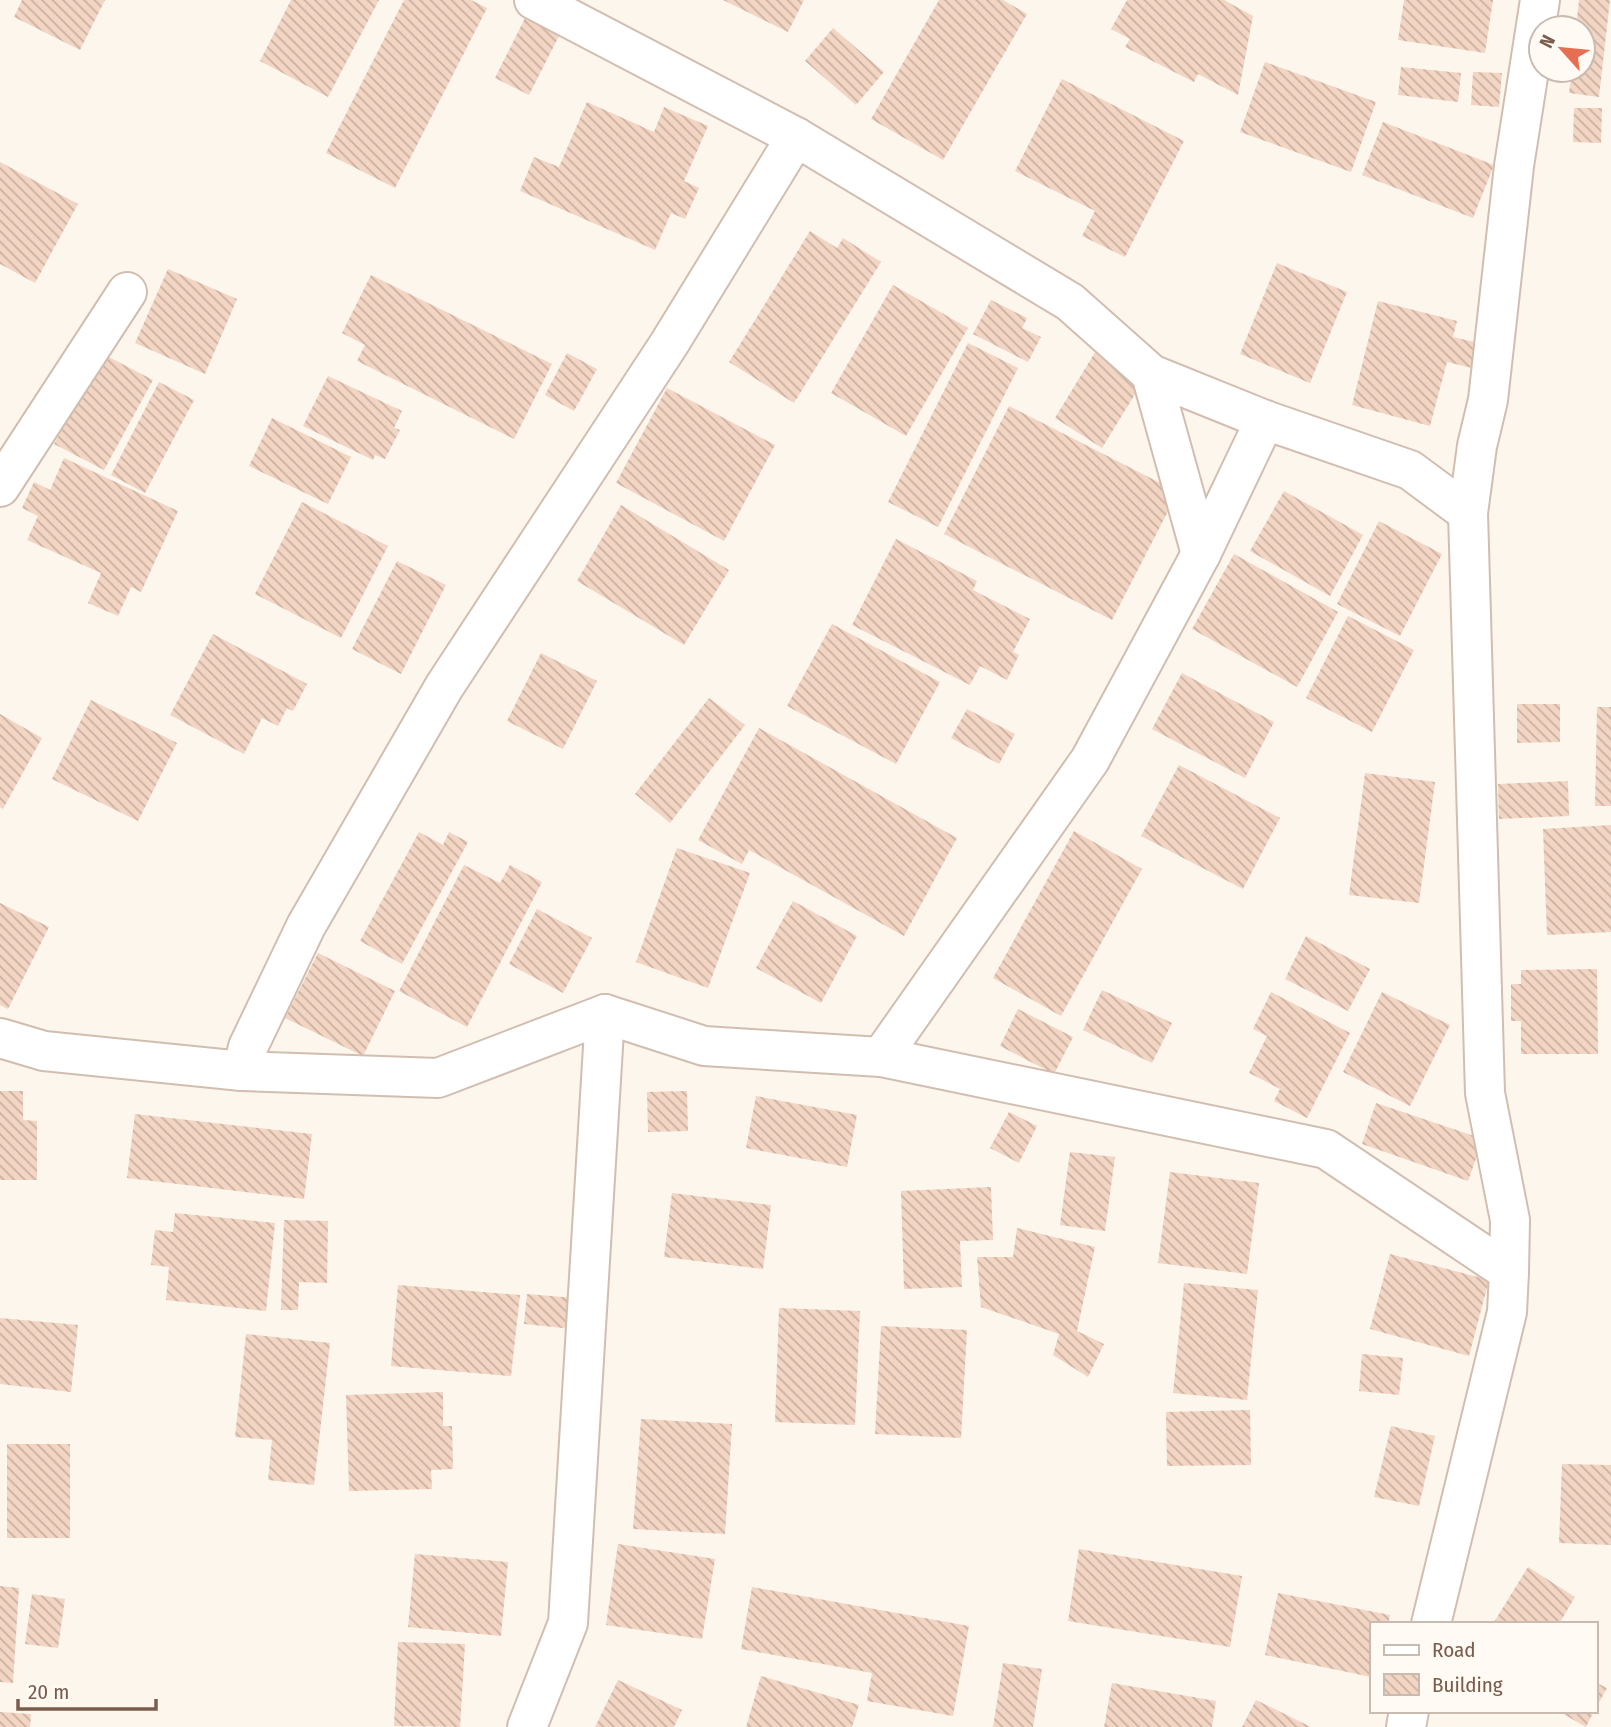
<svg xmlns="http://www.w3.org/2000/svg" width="1611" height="1727" viewBox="0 0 1611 1727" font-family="'Fira Sans Condensed',sans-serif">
<defs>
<pattern id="building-back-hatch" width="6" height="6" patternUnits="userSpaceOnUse" patternTransform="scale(1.75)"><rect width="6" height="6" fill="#f3d5c3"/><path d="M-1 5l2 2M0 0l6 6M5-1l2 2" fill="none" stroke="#cab0a1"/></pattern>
</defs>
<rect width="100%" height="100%" fill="#fdf6ec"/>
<!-- building -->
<g fill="url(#building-back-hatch)">
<path d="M 22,0 L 105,0 L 80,50 L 14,17 Z"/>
<path d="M 291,0 L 379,0 L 328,97 L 260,61 Z"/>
<path d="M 404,0 L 471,0 L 487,8 L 395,188 L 326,153 Z"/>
<path d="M 723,0 L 804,0 L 788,32 Z"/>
<path d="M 939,0 L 1003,0 L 1027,14 L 943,160 L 871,119 Z"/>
<path d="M 1127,0 L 1224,0 L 1253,16 L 1238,95 L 1198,74 L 1194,82 L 1125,47 L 1130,39 L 1111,29 Z"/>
<path d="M 1404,0 L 1493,0 L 1485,53 L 1398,40 Z"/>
<path d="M 1579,0 L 1610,0 L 1599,97 L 1569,93 L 1572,70 L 1583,70 L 1583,28 L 1576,28 Z"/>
<path d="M 525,18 L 559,36 L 529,95 L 495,78 Z"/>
<path d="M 833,28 L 884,72 L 856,105 L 805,61 Z"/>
<path d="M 1265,62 L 1376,102 L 1351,172 L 1240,132 Z"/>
<path d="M 1401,67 L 1461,73 L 1458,102 L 1398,95 Z"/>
<path d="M 1473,72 L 1502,73 L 1499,107 L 1471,105 Z"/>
<path d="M 1062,79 L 1184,141 L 1125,257 L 1082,236 L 1095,211 L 1015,171 Z"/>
<path d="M 587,102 L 654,132 L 664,107 L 708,126 L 684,181 L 699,188 L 685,219 L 671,213 L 655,250 L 520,191 L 534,157 L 559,167 Z"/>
<path d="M 1574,108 L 1602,108 L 1601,143 L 1573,142 Z"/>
<path d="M 1383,122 L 1494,165 L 1473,218 L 1362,175 Z"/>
<path d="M 0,162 L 78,204 L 35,283 L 0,264 Z"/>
<path d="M 810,231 L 837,248 L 843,238 L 881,262 L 794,403 L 729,362 Z"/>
<path d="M 1277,263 L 1347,292 L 1310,383 L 1240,354 Z"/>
<path d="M 168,269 L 237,299 L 205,374 L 135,343 Z"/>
<path d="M 371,275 L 552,364 L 514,439 L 357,361 L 365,345 L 342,333 Z"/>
<path d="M 893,285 L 968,328 L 906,436 L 831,393 Z"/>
<path d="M 991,300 L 1027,318 L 1022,328 L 1041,337 L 1028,362 L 973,334 Z"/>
<path d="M 1378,301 L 1457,321 L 1453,337 L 1487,345 L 1480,370 L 1447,362 L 1430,426 L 1352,405 Z"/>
<path d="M 968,343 L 1018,368 L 938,527 L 888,502 Z"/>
<path d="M 1097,349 L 1145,378 L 1102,448 L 1055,418 Z"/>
<path d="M 567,353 L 597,369 L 574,411 L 545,395 Z"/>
<path d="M 103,354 L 153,380 L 104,470 L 54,444 Z"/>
<path d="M 328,376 L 402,411 L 394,428 L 400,430 L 385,459 L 375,455 L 373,460 L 303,426 Z"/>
<path d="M 159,382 L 194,400 L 145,493 L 111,475 Z"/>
<path d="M 667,388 L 775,445 L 724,541 L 616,483 Z"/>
<path d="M 1009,406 L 1178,492 L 1112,620 L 944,534 Z"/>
<path d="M 272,418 L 351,457 L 328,504 L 249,466 Z"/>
<path d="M 64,458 L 178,511 L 141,592 L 131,587 L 118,616 L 88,603 L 101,573 L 27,540 L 38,516 L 22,508 L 34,482 L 50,490 Z"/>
<path d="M 1284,491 L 1363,535 L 1330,596 L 1250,551 Z"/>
<path d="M 302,502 L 388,546 L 341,638 L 255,594 Z"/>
<path d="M 621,505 L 729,570 L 684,645 L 577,581 Z"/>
<path d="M 1379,521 L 1442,554 L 1400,636 L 1337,604 Z"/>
<path d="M 896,539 L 977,581 L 973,590 L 1030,619 L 1013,652 L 1019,655 L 1007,680 L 980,666 L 970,685 L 852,625 Z"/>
<path d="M 1234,554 L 1338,612 L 1297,687 L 1192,629 Z"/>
<path d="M 397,561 L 446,585 L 401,674 L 352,649 Z"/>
<path d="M 1348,616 L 1414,650 L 1372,732 L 1306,698 Z"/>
<path d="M 832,624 L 940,682 L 896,764 L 787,706 Z"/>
<path d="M 213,634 L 307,684 L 293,711 L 287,708 L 278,726 L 262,718 L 244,754 L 170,715 Z"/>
<path d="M 541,653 L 597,681 L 563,749 L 507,721 Z"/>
<path d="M 1182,673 L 1274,722 L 1245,778 L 1152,729 Z"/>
<path d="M 709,698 L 745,725 L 670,823 L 635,794 Z"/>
<path d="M 91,700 L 177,743 L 138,821 L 52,779 Z"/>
<path d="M 1517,704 L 1560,704 L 1560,742 L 1517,743 Z"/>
<path d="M 1597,707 L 1611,707 L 1611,806 L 1595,806 Z"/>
<path d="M 967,709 L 1015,734 L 999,764 L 951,738 Z"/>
<path d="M 0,714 L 42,738 L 3,809 L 0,807 Z"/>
<path d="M 759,728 L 957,838 L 904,936 L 749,850 L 742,864 L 698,840 Z"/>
<path d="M 1179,765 L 1280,818 L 1243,889 L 1141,836 Z"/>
<path d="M 1365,773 L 1435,782 L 1419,903 L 1349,895 Z"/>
<path d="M 1568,781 L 1569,816 L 1499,819 L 1498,784 Z"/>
<path d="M 1611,825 L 1611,932 L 1547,935 L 1543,829 Z"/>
<path d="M 1074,831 L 1142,869 L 1061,1016 L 993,978 Z"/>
<path d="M 419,832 L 443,845 L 449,832 L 468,842 L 402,964 L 360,941 Z"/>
<path d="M 677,848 L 750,873 L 708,988 L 636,962 Z"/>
<path d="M 464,865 L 500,883 L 510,865 L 542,882 L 467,1027 L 399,991 Z"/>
<path d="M 793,901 L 857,936 L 821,1003 L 756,968 Z"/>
<path d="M 0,903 L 49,927 L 8,1009 L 0,1005 Z"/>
<path d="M 537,909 L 592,938 L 563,993 L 509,964 Z"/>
<path d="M 1306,936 L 1370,969 L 1348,1011 L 1285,979 Z"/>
<path d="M 318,953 L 395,991 L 363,1056 L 285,1018 Z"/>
<path d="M 1597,969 L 1598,1054 L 1521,1054 L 1521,1021 L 1511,1021 L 1511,984 L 1521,984 L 1521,970 Z"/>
<path d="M 1102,990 L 1172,1023 L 1152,1063 L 1083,1030 Z"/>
<path d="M 1271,992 L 1350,1033 L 1307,1118 L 1274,1101 L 1280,1089 L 1249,1073 L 1267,1036 L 1253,1029 Z"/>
<path d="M 1382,992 L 1450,1025 L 1410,1106 L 1343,1072 Z"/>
<path d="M 1018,1009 L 1073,1037 L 1054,1074 L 1000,1046 Z"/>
<path d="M 0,1091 L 23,1091 L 23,1120 L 37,1121 L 37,1180 L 0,1180 Z"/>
<path d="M 687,1091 L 688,1131 L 648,1132 L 647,1092 Z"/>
<path d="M 756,1096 L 857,1115 L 847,1167 L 746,1148 Z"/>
<path d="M 1376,1103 L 1483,1139 L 1468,1181 L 1362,1144 Z"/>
<path d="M 1009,1112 L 1037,1126 L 1019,1163 L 990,1148 Z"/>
<path d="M 135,1114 L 312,1134 L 304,1199 L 127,1178 Z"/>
<path d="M 1070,1152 L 1115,1157 L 1105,1231 L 1060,1225 Z"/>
<path d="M 1170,1172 L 1259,1183 L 1247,1274 L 1158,1263 Z"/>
<path d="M 991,1187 L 993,1240 L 960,1241 L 962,1287 L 904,1289 L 901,1191 Z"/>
<path d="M 672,1193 L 771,1205 L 763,1269 L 664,1257 Z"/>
<path d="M 175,1213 L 275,1223 L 266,1311 L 166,1300 L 169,1267 L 151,1265 L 155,1230 L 173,1232 Z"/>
<path d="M 284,1220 L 328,1221 L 327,1283 L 299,1282 L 298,1310 L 281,1310 Z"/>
<path d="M 1017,1228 L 1095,1247 L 1077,1331 L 1104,1344 L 1088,1377 L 1053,1355 L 1059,1334 L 981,1307 L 977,1257 L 1013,1257 Z"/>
<path d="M 1390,1254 L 1489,1280 L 1469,1356 L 1370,1329 Z"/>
<path d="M 1184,1283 L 1258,1290 L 1247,1400 L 1173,1393 Z"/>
<path d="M 398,1285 L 520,1295 L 511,1376 L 391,1366 Z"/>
<path d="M 527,1294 L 575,1298 L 572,1329 L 524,1324 Z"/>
<path d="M 779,1308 L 860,1311 L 855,1425 L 775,1422 Z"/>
<path d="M 0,1318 L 78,1325 L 71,1392 L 0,1384 Z"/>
<path d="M 881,1326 L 967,1330 L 961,1438 L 875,1434 Z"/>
<path d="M 246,1334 L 330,1343 L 314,1485 L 268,1480 L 272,1440 L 235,1437 Z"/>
<path d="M 1362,1354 L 1403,1358 L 1399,1395 L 1359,1391 Z"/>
<path d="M 443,1392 L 443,1426 L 452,1426 L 453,1469 L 431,1470 L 432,1489 L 349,1491 L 346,1395 Z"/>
<path d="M 1250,1410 L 1251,1465 L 1167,1466 L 1166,1412 Z"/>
<path d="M 641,1419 L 732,1424 L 725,1534 L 633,1529 Z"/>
<path d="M 1391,1426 L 1435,1436 L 1419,1506 L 1374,1497 Z"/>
<rect x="7" y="1444" width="63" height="94"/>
<path d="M 1562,1464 L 1611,1465 L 1611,1545 L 1559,1543 Z"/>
<path d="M 618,1544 L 715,1559 L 702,1639 L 606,1625 Z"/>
<path d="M 1079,1549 L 1242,1576 L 1230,1647 L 1068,1621 Z"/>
<path d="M 415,1554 L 508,1562 L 501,1636 L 408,1627 Z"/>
<path d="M 1528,1567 L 1575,1597 L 1559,1624 L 1496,1624 L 1494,1622 Z"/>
<path d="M 0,1586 L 19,1588 L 13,1683 L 0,1682 Z"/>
<path d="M 752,1587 L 969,1626 L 953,1716 L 867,1701 L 872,1673 L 741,1649 Z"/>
<path d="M 1278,1593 L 1390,1615 L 1388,1624 L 1371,1624 L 1371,1677 L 1265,1655 Z"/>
<path d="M 32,1594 L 65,1599 L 58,1648 L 25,1644 Z"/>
<path d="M 398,1642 L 465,1644 L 460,1727 L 394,1726 Z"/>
<path d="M 1003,1663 L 1042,1669 L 1033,1727 L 993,1727 Z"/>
<path d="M 761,1676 L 859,1705 L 852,1727 L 746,1727 Z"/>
<path d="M 618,1680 L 682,1710 L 674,1727 L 595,1727 Z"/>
<path d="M 1595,1682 L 1607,1688 L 1595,1710 Z"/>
<path d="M 1112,1683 L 1216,1701 L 1212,1727 L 1104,1727 Z"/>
<path d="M 1256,1700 L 1311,1727 L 1242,1727 Z"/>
<path d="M 1558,1711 L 1594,1711 L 1586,1727 Z"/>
<path d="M 0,1712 L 31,1714 L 30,1727 L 0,1727 Z"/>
</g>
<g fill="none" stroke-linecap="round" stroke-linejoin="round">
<defs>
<g id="street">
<path d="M 534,0 L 796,137 L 1070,302 L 1151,374 L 1265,420 L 1410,470 L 1468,513"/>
<path d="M 1151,374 L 1201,554"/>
<path d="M 0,487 L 127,292"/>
<path d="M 0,1038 L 44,1051 L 242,1071 L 438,1078 L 605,1014 L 704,1046 L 881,1057 L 1326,1149 L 1509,1272"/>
<path d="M 881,1057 L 1090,760 L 1201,554 L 1265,420"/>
<path d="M 242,1071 L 248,1047 L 306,926 L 444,687 L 669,344 L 796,137"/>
<path d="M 1431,1624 L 1507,1312 L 1509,1272 L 1510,1220 L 1485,1093 L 1468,513 L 1477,446 L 1488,400 L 1514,166 L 1540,0"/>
<path d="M 527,1727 L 568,1623 L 605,1014"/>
<path d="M 1406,1727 L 1409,1711"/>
</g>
</defs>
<!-- street casing -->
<use href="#street" stroke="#d1beb0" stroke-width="42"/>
<!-- street -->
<use href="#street" stroke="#fff" stroke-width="38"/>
</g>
<!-- legend -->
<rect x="1370" y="1622" width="228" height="91" fill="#fffaf3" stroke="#cabbb1" stroke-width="2"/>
<rect x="1384" y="1645" width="35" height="10" fill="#ffffff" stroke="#cabbb1" stroke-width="2"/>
<text x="1432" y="1657" font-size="21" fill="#7a5c4d">Road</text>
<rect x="1384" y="1674" width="35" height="21" fill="url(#building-back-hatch)" stroke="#cabbb1" stroke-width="2"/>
<text x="1432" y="1692" font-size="21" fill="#7a5c4d">Building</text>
<!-- north arrow -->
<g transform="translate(1562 49) rotate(297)"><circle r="33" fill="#fffaf3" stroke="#cabbb1" stroke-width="2"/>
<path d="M0-5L12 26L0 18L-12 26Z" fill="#e76f51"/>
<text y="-10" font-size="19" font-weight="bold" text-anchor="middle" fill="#7a5c4d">N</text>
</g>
<!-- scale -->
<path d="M18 1699v10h138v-10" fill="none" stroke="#7a5c4d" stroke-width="3.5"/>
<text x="28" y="1699" font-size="21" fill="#7a5c4d" stroke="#fffaf3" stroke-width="5" paint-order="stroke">20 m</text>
</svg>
